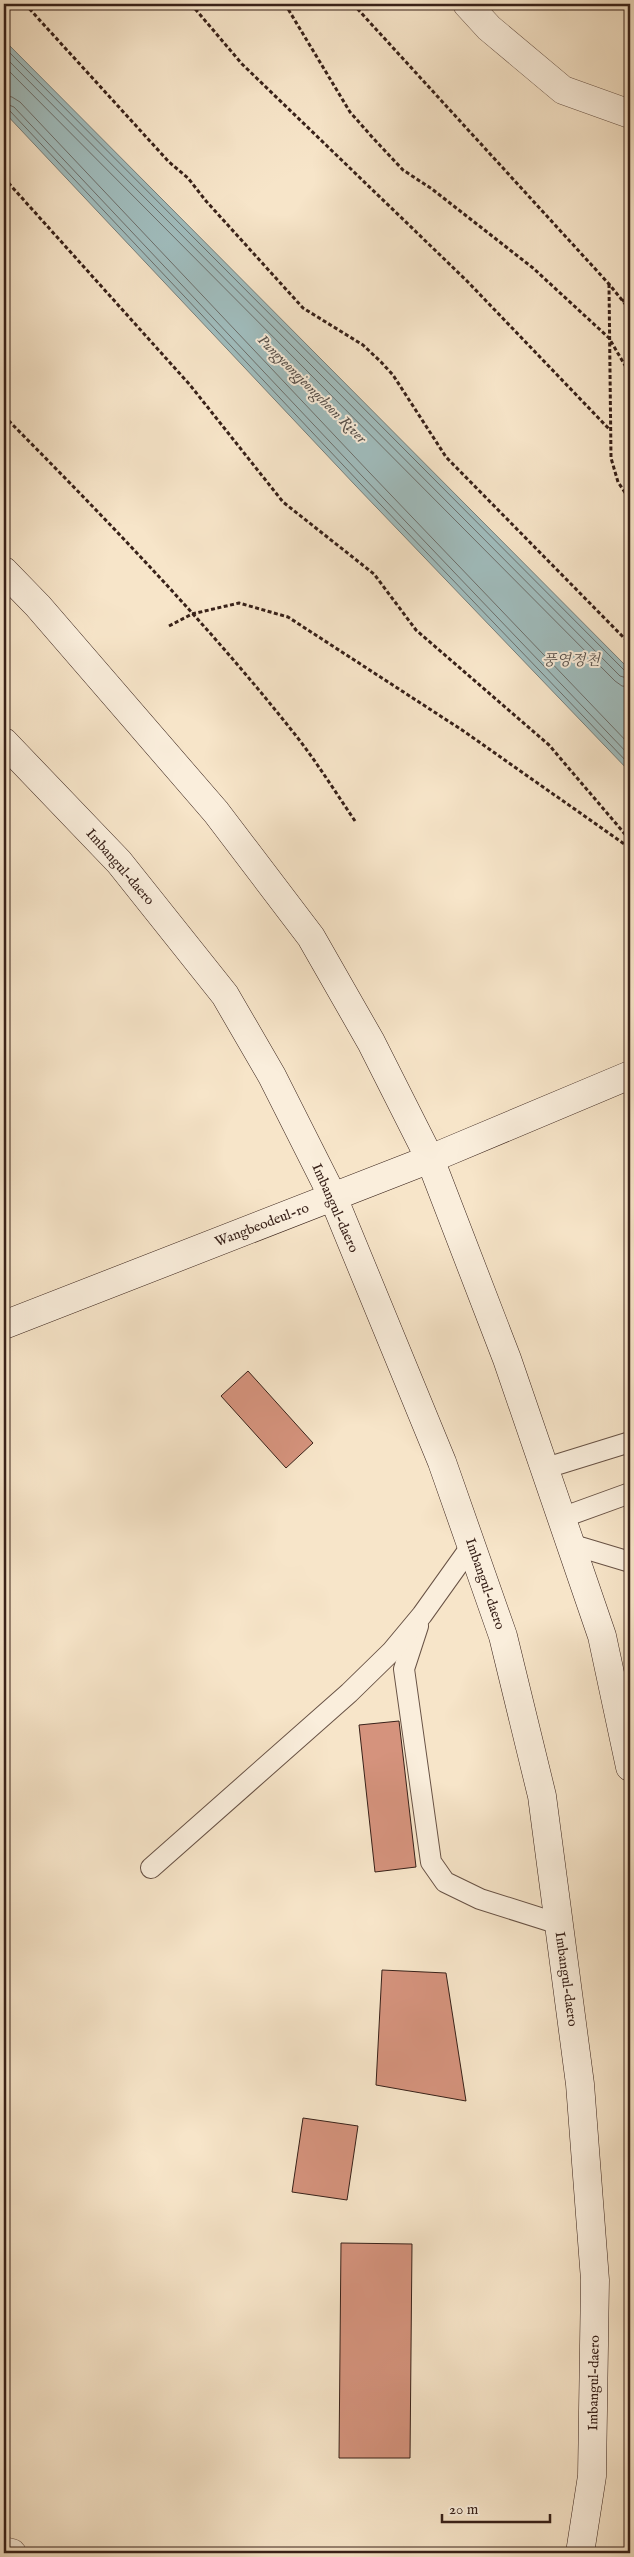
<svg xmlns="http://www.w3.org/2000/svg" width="634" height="2557" viewBox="0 0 634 2557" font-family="'IM FELL English','Noto Serif KR',serif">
<rect width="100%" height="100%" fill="#f7e5c9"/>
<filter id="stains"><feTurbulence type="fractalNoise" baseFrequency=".004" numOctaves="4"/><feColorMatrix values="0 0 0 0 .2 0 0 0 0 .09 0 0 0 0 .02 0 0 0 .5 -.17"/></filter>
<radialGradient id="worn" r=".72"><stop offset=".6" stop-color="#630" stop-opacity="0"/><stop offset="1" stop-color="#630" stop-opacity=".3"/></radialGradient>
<!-- water -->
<path fill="#a0bdbe" stroke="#767f7c" d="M 4,40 L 630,670 L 630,772 L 355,485 L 4,112 Z"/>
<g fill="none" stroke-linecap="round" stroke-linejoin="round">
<!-- shore -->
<g stroke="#6c6f6c" stroke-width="1">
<path d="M 4,47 L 625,671 L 630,673"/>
<path d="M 4,56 L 620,676 L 630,679"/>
<path d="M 4,66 L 615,681 L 622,686 L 630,687"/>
<path d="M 4,95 L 12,97 L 20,102 L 369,472 L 630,745"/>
<path d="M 4,103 L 14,107 L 363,477 L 630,756"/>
<path d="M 4,109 L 10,111 L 359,482 L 630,765"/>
</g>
</g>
<!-- building -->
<g fill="#d5937d" stroke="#382119">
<path d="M 248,1371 L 313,1443 L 286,1468 L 221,1396 Z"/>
<path d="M 399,1721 L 416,1867 L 375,1872 L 359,1725 Z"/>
<path d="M 382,1970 L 446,1973 L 466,2101 L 376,2085 Z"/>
<path d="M 303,2118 L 358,2126 L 347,2200 L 292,2192 Z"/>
<path d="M 341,2243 L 412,2244 L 410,2458 L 339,2458 Z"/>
</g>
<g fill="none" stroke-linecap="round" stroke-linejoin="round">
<defs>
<g id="service">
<path d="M 546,1468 L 630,1442"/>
<path d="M 561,1518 L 630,1493"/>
<path d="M 570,1544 L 630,1562"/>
<path d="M 418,1626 L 404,1669 L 431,1862 L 445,1882 L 480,1899 L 559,1924"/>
<path d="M 151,1868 L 349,1693 L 392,1651 L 422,1615 L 472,1545"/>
</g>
<g id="minor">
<path d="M 467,4 L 489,28 L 563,90 L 630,114"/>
<path d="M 4,2551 L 12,2553"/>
</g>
<g id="secondary">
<path d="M 4,571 L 38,606 L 216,812 L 311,937 L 371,1042 L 430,1159 L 507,1359 L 602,1636 L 630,1767"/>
<path d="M 4,742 L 119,862 L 225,995 L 272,1076 L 333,1197 L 442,1462 L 503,1636 L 542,1796 L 580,2084 L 595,2280 L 592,2476 L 580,2553"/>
<path d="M 4,1325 L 430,1159 L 630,1075"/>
</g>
</defs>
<!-- service casing -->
<use href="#service" stroke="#685245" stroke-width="22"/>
<!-- minor casing -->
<use href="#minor" stroke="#685245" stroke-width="29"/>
<!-- secondary casing -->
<use href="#secondary" stroke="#382119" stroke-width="29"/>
<!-- path -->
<g stroke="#382119" stroke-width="3" stroke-dasharray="4 2.5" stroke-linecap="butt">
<path d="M 25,4 L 169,162 L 188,178 L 206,201 L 303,308 L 363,345 L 381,362 L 393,375 L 446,457 L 630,644"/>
<path d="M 191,4 L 242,64 L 467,281 L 610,430"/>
<path d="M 285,4 L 350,112 L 373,138 L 403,170 L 432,189 L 533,268 L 609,338 L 630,374"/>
<path d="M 353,4 L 609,284 L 630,310"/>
<path d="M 4,178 L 190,385 L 283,502 L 374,574 L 416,630 L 549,745 L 630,840"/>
<path d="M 609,284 L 611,458 L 618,482 L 630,500"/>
<path d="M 622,301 L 630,298"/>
<path d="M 4,416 C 105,518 208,624 297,737 C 318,764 336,793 355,821"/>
<path d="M 169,626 L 192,614 L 239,603 L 288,617 L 462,730 L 630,848"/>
</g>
<!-- service -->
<use href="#service" stroke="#faeedc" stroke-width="20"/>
<!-- minor -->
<use href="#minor" stroke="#faeedc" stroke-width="28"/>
<!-- secondary -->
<use href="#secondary" stroke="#faeedc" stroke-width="28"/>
</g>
<g text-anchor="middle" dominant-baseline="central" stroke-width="4" stroke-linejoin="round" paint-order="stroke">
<!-- street labels -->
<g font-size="14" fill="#382119" stroke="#faeedc">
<text transform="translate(120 867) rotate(49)">Imbangul-daero</text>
<text transform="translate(335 1208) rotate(66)">Imbangul-daero</text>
<text transform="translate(262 1225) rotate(-21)">Wangbeodeul-ro</text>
<text transform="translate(485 1584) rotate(71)">Imbangul-daero</text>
<text transform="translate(566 1979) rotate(82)">Imbangul-daero</text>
<text transform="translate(594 2383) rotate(-89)">Imbangul-daero</text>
</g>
<!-- water labels -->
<g font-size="15" font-style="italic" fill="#57504b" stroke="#faeedc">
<text transform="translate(312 389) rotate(45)">Pungyeongjeongcheon River</text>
<text x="571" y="660">풍영정천</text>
</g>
</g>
<!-- margin -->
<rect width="634" height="2557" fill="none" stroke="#f7e5c9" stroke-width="20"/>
<rect x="5" y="5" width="624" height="2547" fill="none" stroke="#382119" stroke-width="2.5"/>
<rect x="10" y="10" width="614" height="2537" fill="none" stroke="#382119"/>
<!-- scale -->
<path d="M442 2514v8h108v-8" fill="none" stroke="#382119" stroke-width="2.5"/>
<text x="449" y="2514" font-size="15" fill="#382119" stroke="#faeedc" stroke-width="4" paint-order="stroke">20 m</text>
<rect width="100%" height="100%" filter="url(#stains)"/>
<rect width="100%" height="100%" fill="url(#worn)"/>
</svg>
